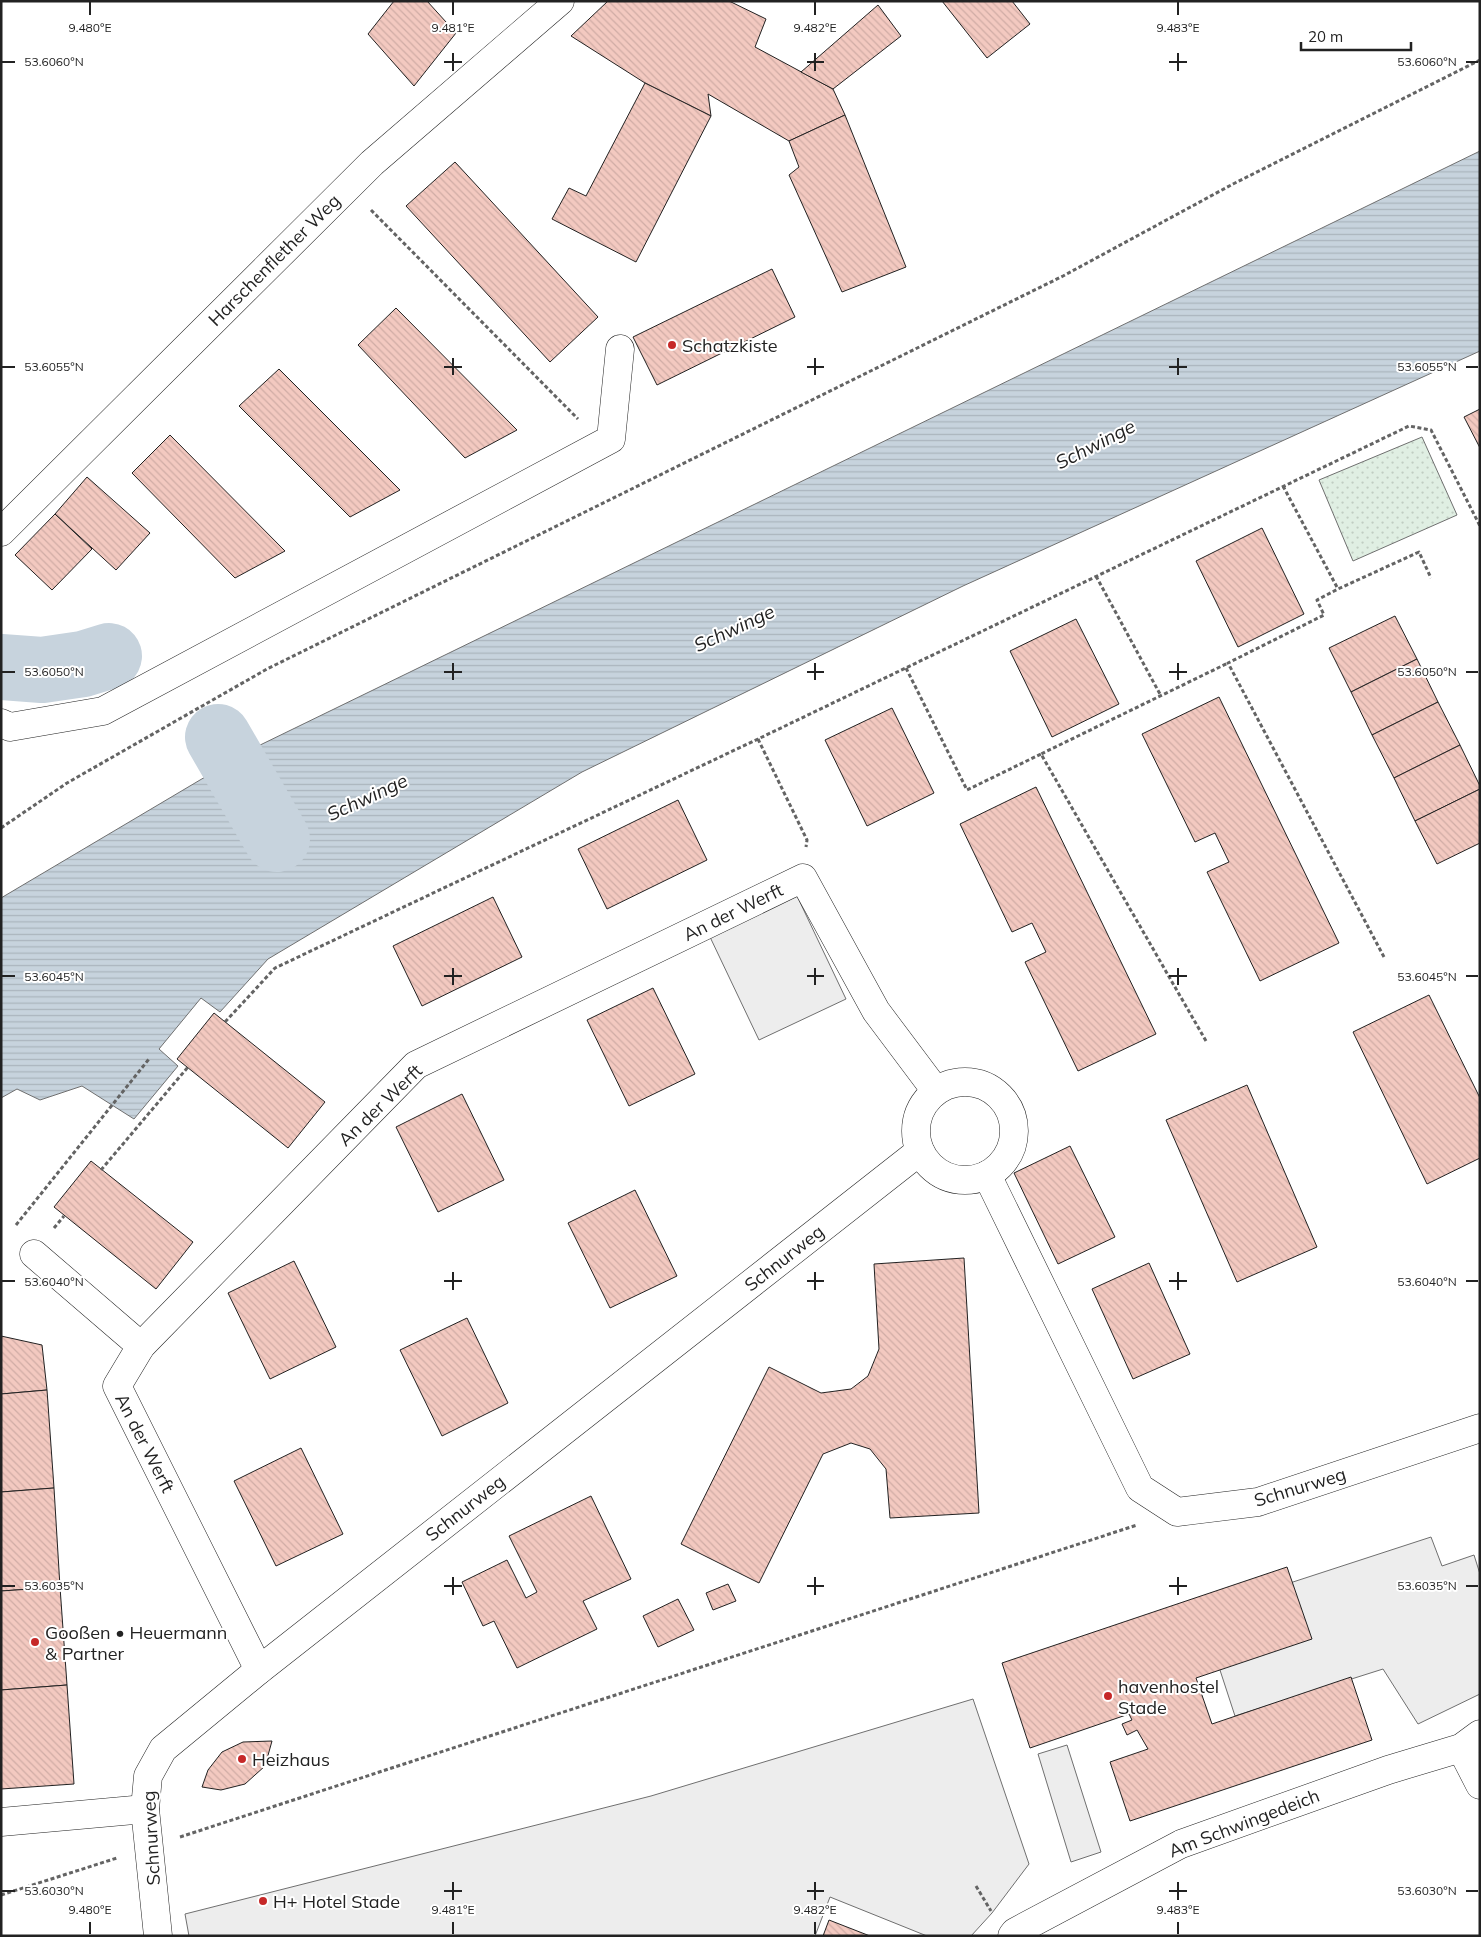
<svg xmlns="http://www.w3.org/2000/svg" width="1481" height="1937" viewBox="0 0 1481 1937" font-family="Mulish,sans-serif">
<defs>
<pattern id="park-dots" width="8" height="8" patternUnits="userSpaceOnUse" patternTransform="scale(1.25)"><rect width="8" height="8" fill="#e0efe3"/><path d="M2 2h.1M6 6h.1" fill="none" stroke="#c0cdc2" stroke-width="1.8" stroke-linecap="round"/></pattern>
<pattern id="water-rules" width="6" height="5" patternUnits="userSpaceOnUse" patternTransform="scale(1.25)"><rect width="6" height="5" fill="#c7d3dd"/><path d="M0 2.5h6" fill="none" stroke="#abb5bd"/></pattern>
<pattern id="building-back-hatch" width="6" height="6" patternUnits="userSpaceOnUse" patternTransform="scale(1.25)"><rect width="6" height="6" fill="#f3c9c0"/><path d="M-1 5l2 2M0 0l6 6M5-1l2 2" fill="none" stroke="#d0aca5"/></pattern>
</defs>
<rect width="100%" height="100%" fill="#fff"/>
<!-- park -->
<path fill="url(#park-dots)" stroke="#6f6f6f" d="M 1422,437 L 1457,515 L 1353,561 L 1319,480 Z"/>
<!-- parking -->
<g fill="#ededed" stroke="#6f6f6f">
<path d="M 797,896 L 846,999 L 759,1040 L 710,937 Z"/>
<path d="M 1431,1537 L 1442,1566 L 1474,1555 L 1480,1574 L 1480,1694 L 1418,1724 L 1383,1669 L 1235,1716 L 1201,1612 Z"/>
<path d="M 973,1699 L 1029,1864 L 992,1913 L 971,1936 L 927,1936 L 830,1897 L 815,1936 L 189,1936 L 185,1914 L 651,1796 Z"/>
<path d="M 1067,1745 L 1101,1852 L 1071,1862 L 1038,1754 Z"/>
</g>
<!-- water -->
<path fill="url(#water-rules)" stroke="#6f6f6f" d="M 1480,151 L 1480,351 L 963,586 L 582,772 L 268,959 L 220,1012 L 201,998 L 159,1049 L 178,1066 L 134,1119 L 82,1086 L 40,1100 L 17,1089 L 1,1098 L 1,898 L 254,748 Z"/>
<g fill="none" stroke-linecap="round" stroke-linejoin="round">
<!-- river -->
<g stroke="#c7d3dd" stroke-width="66">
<path d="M 1,667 L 42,670 L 83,664 L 109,656"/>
<path d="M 218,737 L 277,839"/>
</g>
</g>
<!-- building -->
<g fill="url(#building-back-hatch)" stroke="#222">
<path d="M 394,1 L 427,1 L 456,33 L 414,86 L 368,34 Z"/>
<path d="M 608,1 L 729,1 L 766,19 L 755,47 L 833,89 L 845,115 L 789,141 L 708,94 L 711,116 L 645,83 L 571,36 Z"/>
<path d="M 942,1 L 1012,1 L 1030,24 L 987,58 Z"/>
<path d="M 878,5 L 901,36 L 833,89 L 801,72 Z"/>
<path d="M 645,83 L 711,116 L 636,262 L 552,219 L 569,188 L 586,196 Z"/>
<path d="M 845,115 L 906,267 L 842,292 L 789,175 L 799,167 L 789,141 Z"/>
<path d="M 455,162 L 598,317 L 550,362 L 406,206 Z"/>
<path d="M 772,269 L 795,317 L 657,385 L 633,337 Z"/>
<path d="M 396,308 L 517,430 L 465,458 L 358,345 Z"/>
<path d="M 279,369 L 400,490 L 350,517 L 239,406 Z"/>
<path d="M 1480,409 L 1480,448 L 1464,417 Z"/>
<path d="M 170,435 L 285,551 L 235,578 L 132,473 Z"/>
<path d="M 87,477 L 150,533 L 116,570 L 55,514 Z"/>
<path d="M 55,514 L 92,549 L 52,590 L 15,555 Z"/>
<path d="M 1262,528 L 1304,614 L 1238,647 L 1196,561 Z"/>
<path d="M 1395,616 L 1417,659 L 1351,692 L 1329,648 Z"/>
<path d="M 1076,619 L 1119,704 L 1052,737 L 1010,651 Z"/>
<path d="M 1417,659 L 1438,702 L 1372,735 L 1351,692 Z"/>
<path d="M 1219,697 L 1339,943 L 1260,981 L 1207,872 L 1229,862 L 1215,833 L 1195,842 L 1142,734 Z"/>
<path d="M 1438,702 L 1460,745 L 1394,778 L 1372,735 Z"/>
<path d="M 892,708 L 934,793 L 867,826 L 825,740 Z"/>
<path d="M 1460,745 L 1480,786 L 1480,789 L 1415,821 L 1394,778 Z"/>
<path d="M 1036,787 L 1156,1034 L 1078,1071 L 1025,962 L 1046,952 L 1032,923 L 1012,932 L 960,824 Z"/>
<path d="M 1480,789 L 1480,843 L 1437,864 L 1415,821 Z"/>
<path d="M 678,800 L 707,860 L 607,909 L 578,849 Z"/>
<path d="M 493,897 L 522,957 L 422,1006 L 393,946 Z"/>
<path d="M 653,988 L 695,1074 L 629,1106 L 587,1020 Z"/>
<path d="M 1429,995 L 1480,1098 L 1480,1158 L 1427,1184 L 1353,1032 Z"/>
<path d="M 214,1013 L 325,1102 L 288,1148 L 177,1059 Z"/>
<path d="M 1247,1085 L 1317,1247 L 1237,1282 L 1166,1120 Z"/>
<path d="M 462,1094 L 504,1180 L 438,1212 L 396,1127 Z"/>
<path d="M 1070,1146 L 1115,1237 L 1058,1264 L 1014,1173 Z"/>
<path d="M 91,1161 L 193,1242 L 156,1289 L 54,1207 Z"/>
<path d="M 635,1190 L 677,1276 L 610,1308 L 568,1223 Z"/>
<path d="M 964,1258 L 979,1513 L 890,1518 L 886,1469 L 870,1449 L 851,1443 L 823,1454 L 759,1583 L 681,1544 L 769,1367 L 821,1393 L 851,1389 L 868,1376 L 879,1349 L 874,1264 Z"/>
<path d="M 294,1261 L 336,1347 L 270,1379 L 228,1293 Z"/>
<path d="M 1149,1263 L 1190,1354 L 1133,1379 L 1092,1289 Z"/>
<path d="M 467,1318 L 508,1403 L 442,1436 L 400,1350 Z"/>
<path d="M 1,1336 L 42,1345 L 47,1390 L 1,1394 Z"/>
<path d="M 47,1390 L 54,1488 L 1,1492 L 1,1394 Z"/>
<path d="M 301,1448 L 343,1534 L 276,1566 L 234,1481 Z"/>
<path d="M 54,1488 L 60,1587 L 1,1591 L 1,1492 Z"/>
<path d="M 591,1496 L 631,1579 L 583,1601 L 597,1629 L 517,1668 L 494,1621 L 483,1626 L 462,1582 L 507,1560 L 526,1598 L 537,1592 L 509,1536 Z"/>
<path d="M 1287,1567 L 1312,1639 L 1196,1678 L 1212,1724 L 1351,1677 L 1372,1740 L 1130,1821 L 1110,1762 L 1148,1749 L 1137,1730 L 1127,1735 L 1122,1724 L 1132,1720 L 1129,1714 L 1030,1748 L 1002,1663 Z"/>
<path d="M 728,1584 L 736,1601 L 713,1610 L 706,1593 Z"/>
<path d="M 60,1587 L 67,1685 L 1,1690 L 1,1591 Z"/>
<path d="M 678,1599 L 694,1630 L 658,1647 L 643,1616 Z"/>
<path d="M 67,1685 L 74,1784 L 1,1789 L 1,1690 Z"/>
<path d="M 272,1741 L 265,1766 L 245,1784 L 221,1790 L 202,1787 L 208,1770 L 222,1752 L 243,1742 Z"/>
<path d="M 829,1920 L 870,1936 L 823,1936 Z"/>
</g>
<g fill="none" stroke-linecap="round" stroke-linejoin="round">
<defs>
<g id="minor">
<path d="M 1,532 L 372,163 L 560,1"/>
<path d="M 1,723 L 10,727 L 103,711 L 611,439 L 620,349"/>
<circle cx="965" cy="1131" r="49"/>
<path d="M 987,1175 L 1140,1488 L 1177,1512 L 1258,1502 L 1480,1428"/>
<path d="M 34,1254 L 141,1346"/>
<path d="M 259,1670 L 117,1386 L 141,1346 L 416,1065 L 803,878 L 876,1011 L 936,1091"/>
<path d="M 1461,1748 L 1480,1785"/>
<path d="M 1,1822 L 145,1809"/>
<path d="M 158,1936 L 145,1809 L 148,1776 L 163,1749 L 259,1670 L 920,1151"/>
<path d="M 1012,1936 L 1015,1932 L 1181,1844 L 1388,1770 L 1461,1748 L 1480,1734"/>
</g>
</defs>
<!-- minor casing -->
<use href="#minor" stroke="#222" stroke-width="29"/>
<!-- path -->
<g stroke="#646464" stroke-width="3" stroke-dasharray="4 2.5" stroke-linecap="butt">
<path d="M 371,210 L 578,419"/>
<path d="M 1283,486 L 1338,589"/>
<path d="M 1096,576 L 1161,696"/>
<path d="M 906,668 L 967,790 L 1041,754"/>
<path d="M 758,739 L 807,840 L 806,847"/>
<path d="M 1,828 L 67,783 L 267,669 L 1063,276 L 1233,184 L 1480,60"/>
<path d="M 1384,957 L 1228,663 L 1324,615 L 1317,600 L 1338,589 L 1419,552 L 1431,578"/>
<path d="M 225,1022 L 275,968 L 758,739 L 1409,426 L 1431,430 L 1480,526"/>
<path d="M 1206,1041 L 1041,754 L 1228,663"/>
<path d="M 101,1170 L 188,1067"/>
<path d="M 16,1225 L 149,1059"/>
<path d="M 54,1228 L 64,1216"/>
<path d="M 180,1837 L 1137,1525"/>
<path d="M 976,1886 L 991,1911"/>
<path d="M 1,1895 L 117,1858"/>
</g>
<!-- minor -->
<use href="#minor" stroke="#fff" stroke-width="28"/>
</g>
<!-- ticks -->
<path fill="none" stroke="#222" stroke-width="2" d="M 90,2 L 90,15M 453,2 L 453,15M 815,2 L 815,15M 1178,2 L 1178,15M 453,53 L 453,71M 815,53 L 815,71M 1178,53 L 1178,71M 2,62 L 15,62M 444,62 L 462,62M 807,62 L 824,62M 1169,62 L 1187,62M 1466,62 L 1478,62M 453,358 L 453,375M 815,358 L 815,375M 1178,358 L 1178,375M 2,367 L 15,367M 444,367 L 462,367M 807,367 L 824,367M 1169,367 L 1187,367M 1466,367 L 1478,367M 453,663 L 453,680M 815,663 L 815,680M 1178,663 L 1178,680M 2,672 L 15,672M 444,672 L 462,672M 807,672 L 824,672M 1169,672 L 1187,672M 1466,672 L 1478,672M 453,968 L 453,985M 815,968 L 815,985M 1178,968 L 1178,985M 2,976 L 15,976M 444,976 L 462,976M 807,976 L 824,976M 1169,976 L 1187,976M 1466,976 L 1478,976M 453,1272 L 453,1290M 815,1272 L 815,1290M 1178,1272 L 1178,1290M 2,1281 L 15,1281M 444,1281 L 462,1281M 807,1281 L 824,1281M 1169,1281 L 1187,1281M 1466,1281 L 1478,1281M 453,1577 L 453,1595M 815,1577 L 815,1595M 1178,1577 L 1178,1595M 2,1586 L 15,1586M 444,1586 L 462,1586M 807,1586 L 824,1586M 1169,1586 L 1187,1586M 1466,1586 L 1478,1586M 453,1882 L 453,1900M 815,1882 L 815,1900M 1178,1882 L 1178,1900M 2,1891 L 15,1891M 444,1891 L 462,1891M 807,1891 L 824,1891M 1169,1891 L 1187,1891M 1466,1891 L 1478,1891M 90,1922 L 90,1934M 453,1922 L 453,1934M 815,1922 L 815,1934M 1178,1922 L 1178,1934"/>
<!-- markers -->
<g fill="#c62828" stroke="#fff" stroke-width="2">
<circle cx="672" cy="345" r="5"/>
<circle cx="35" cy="1642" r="5"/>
<circle cx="1108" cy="1696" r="5"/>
<circle cx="242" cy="1759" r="5"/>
<circle cx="263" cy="1901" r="5"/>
</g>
<g text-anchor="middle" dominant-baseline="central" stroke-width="4" stroke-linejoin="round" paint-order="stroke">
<!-- street labels -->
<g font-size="18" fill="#222" stroke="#fff">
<text transform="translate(274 260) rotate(-45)">Harschenflether Weg</text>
<text transform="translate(733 912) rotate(-26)">An der Werft</text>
<text transform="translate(380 1105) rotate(-44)">An der Werft</text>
<text transform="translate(784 1258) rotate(-38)">Schnurweg</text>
<text transform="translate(145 1443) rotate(63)">An der Werft</text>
<text transform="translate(1300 1487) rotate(-17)">Schnurweg</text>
<text transform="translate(465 1508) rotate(-38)">Schnurweg</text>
<text transform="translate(1244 1823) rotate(-21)">Am Schwingedeich</text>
<text transform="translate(151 1838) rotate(-93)">Schnurweg</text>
</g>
<!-- poi labels -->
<g font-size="18" fill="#222" stroke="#fff" text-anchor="start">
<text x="682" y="345">Schatzkiste</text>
<text x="45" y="1632">Gooßen • Heuermann<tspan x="45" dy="21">&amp; Partner</tspan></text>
<text x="1118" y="1686">havenhostel<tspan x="1118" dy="21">Stade</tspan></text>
<text x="252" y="1759">Heizhaus</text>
<text x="273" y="1901">H+ Hotel Stade</text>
</g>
<!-- water labels -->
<g font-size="19" font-style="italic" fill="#222" stroke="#fff">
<text transform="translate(1095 444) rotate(-27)">Schwinge</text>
<text transform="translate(734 628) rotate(-25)">Schwinge</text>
<text transform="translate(367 797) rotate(-25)">Schwinge</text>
</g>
</g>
<g font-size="12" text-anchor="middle" fill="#222" stroke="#fff" stroke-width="4" stroke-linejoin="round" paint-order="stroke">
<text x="90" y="32">9.480°E</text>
<text x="453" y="32">9.481°E</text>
<text x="815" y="32">9.482°E</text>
<text x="1178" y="32">9.483°E</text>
<text x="54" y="66">53.6060°N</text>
<text x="1427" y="66">53.6060°N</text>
<text x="54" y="371">53.6055°N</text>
<text x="1427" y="371">53.6055°N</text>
<text x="54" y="676">53.6050°N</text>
<text x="1427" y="676">53.6050°N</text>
<text x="54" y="981">53.6045°N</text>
<text x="1427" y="981">53.6045°N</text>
<text x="54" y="1286">53.6040°N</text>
<text x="1427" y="1286">53.6040°N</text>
<text x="54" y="1590">53.6035°N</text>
<text x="1427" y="1590">53.6035°N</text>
<text x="54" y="1895">53.6030°N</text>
<text x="1427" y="1895">53.6030°N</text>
<text x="90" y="1914">9.480°E</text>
<text x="453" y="1914">9.481°E</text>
<text x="815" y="1914">9.482°E</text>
<text x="1178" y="1914">9.483°E</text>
</g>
<!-- border -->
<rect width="1481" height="1937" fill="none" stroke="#222222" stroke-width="5"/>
<!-- scale -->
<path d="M1301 42v8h110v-8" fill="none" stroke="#222222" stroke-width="2.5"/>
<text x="1308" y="42" font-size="15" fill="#222222" stroke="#ffffff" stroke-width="4" paint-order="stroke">20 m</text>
</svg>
